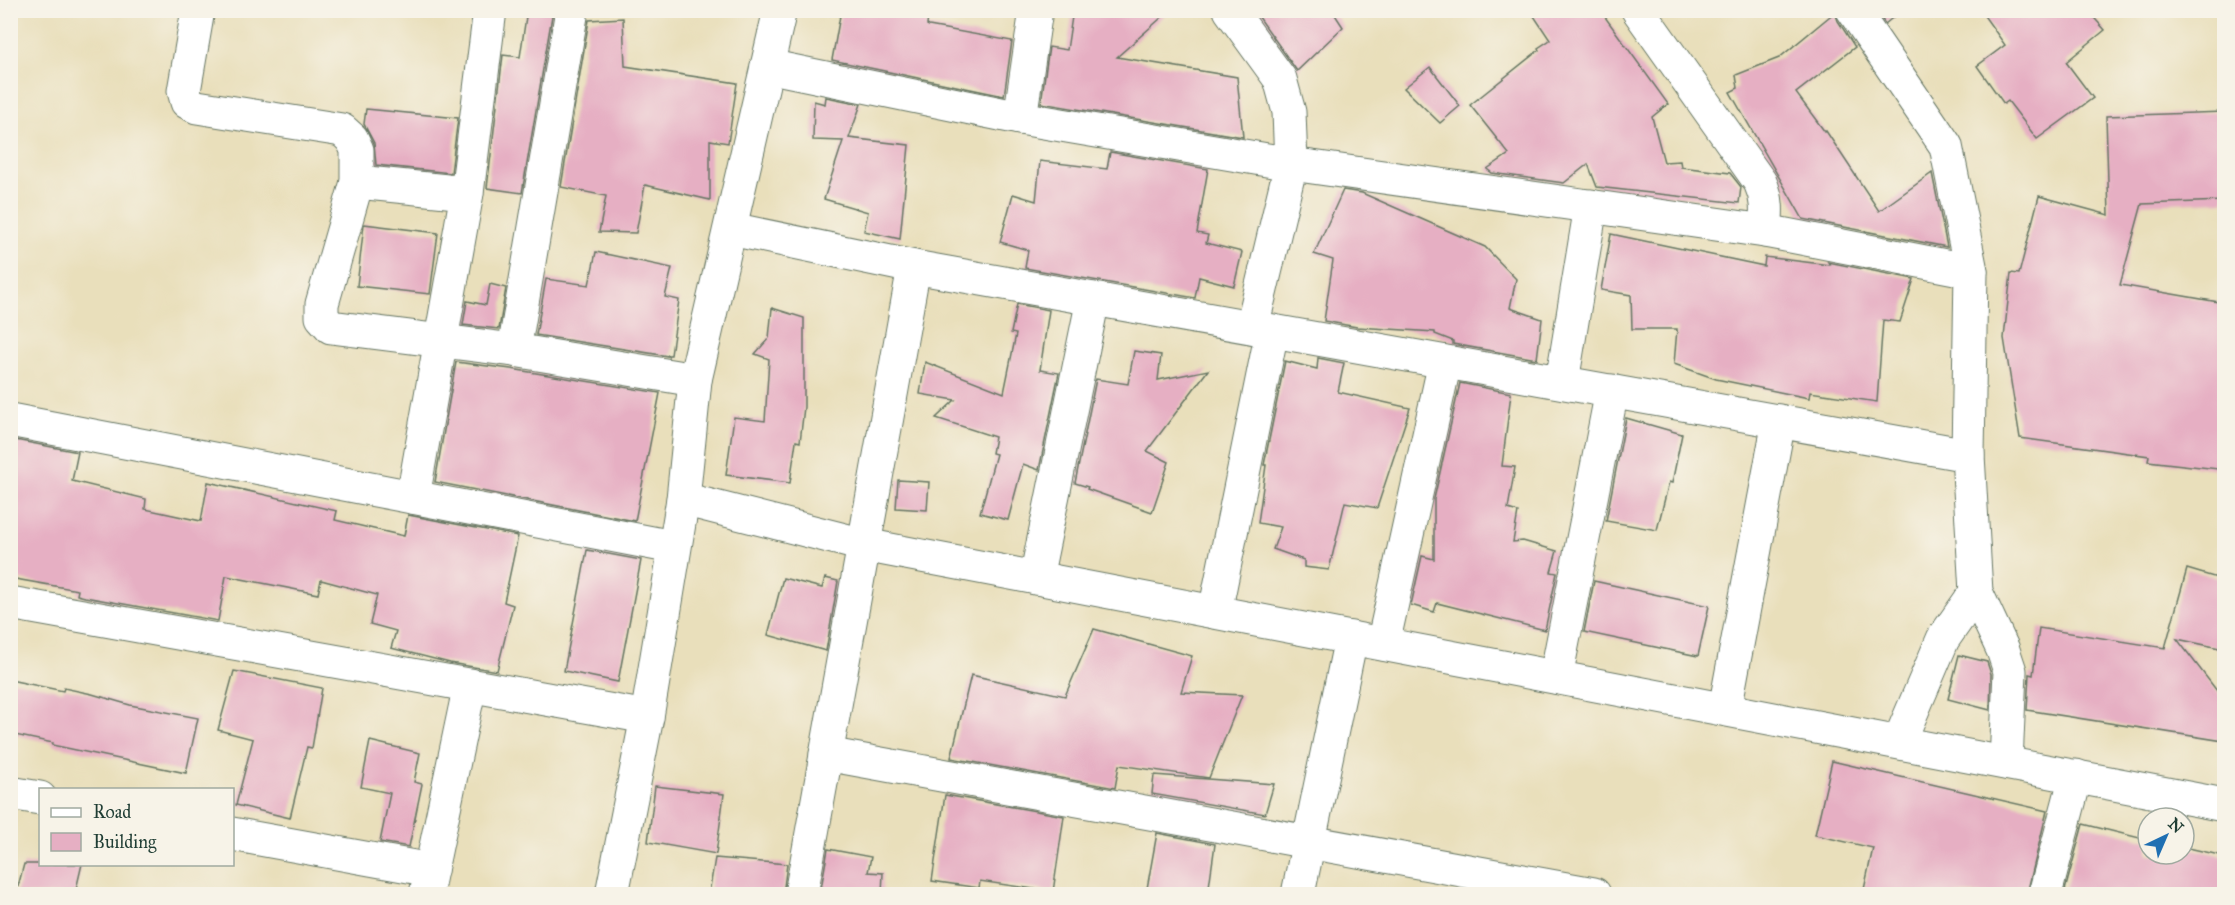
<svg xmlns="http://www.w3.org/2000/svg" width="2235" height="905" viewBox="0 0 2235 905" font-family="'IM FELL Great Primer',serif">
<rect width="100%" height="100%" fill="#f7f3e8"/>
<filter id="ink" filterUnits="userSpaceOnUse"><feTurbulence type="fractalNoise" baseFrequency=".0167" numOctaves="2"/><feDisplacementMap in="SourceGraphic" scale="12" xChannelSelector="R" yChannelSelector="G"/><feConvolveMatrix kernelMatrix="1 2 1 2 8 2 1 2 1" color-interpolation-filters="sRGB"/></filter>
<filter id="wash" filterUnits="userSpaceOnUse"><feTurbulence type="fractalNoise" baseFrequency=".008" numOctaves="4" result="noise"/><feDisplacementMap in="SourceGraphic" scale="24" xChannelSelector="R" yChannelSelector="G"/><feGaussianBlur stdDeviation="1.35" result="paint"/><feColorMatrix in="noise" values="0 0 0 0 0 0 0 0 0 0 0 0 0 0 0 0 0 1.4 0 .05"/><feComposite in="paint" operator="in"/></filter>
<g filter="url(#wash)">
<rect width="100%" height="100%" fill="#e9dfbb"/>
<g id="blocks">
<!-- building -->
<g fill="#e6afc3">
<path d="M 527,10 L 553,10 L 522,193 L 487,188 L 503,55 L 520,57 Z"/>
<path d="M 841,10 L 929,10 L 927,25 L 929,26 L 1012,41 L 1004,96 L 832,60 Z"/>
<path d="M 1073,10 L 1170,10 L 1117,57 L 1237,77 L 1243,137 L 1041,103 L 1049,47 L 1067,50 Z"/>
<path d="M 1254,10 L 1332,10 L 1343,27 L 1297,71 Z"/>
<path d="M 1530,10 L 1600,10 L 1668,104 L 1652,117 L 1664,162 L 1680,161 L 1681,167 L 1730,173 L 1741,187 L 1739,203 L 1597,187 L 1588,164 L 1564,183 L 1492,173 L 1487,169 L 1509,154 L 1470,105 L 1539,50 L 1538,48 L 1550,40 Z"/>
<path d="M 1876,10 L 1902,10 L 1885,24 Z"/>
<path d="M 1980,10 L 2087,10 L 2105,30 L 2066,62 L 2093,98 L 2037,139 L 2008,101 L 2004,104 L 1977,66 L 2005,45 Z"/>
<path d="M 1835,12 L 1838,21 L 1855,47 L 1796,93 L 1825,132 L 1826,131 L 1879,211 L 1932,173 L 1947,247 L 1803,219 L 1730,92 L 1738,88 L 1736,75 L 1779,58 Z"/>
<path d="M 623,18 L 625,66 L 737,83 L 728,143 L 710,140 L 710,200 L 645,185 L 636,233 L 599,232 L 606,196 L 561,187 L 589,20 Z"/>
<path d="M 1430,67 L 1460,106 L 1440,123 L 1404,88 Z"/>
<path d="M 826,97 L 861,104 L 849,138 L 909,145 L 900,239 L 864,231 L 868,212 L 824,199 L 843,141 L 813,140 L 814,101 L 825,104 Z"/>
<path d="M 366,109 L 458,118 L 451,173 L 376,165 L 374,143 L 364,124 Z"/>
<path d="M 2224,112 L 2224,201 L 2142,204 L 2120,285 L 2224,303 L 2224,413 L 2218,469 L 2148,461 L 2149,456 L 2020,438 L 2004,338 L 2011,273 L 2019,274 L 2039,196 L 2109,215 L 2106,116 Z"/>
<path d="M 1110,152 L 1208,169 L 1197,233 L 1208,235 L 1206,243 L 1242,252 L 1234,286 L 1199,277 L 1195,298 L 1025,268 L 1028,250 L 1000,242 L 1013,194 L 1036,201 L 1040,161 L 1107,169 Z"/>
<path d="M 1343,190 L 1362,193 L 1485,247 L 1516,279 L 1510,308 L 1542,319 L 1537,359 L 1453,344 L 1453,341 L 1435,334 L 1435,332 L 1357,327 L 1324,321 L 1333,260 L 1314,254 Z"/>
<path d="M 364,224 L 438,233 L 430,294 L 357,286 Z"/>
<path d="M 1611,234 L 1764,266 L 1765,257 L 1830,265 L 1828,262 L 1914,279 L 1900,322 L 1883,320 L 1877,402 L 1810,392 L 1809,398 L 1716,379 L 1674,364 L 1677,329 L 1632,329 L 1631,295 L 1601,290 Z"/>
<path d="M 596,252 L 672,268 L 665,297 L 679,300 L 671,355 L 668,355 L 668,356 L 536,335 L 546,279 L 589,285 Z"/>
<path d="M 490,284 L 506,288 L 499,329 L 463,325 L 467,301 L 486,305 Z"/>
<path d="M 1017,304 L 1049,310 L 1040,370 L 1059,373 L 1039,470 L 1023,464 L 1008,520 L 980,513 L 996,454 L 992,453 L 995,437 L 936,418 L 955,400 L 920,394 L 925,362 L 1004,393 L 1016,334 L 1011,333 Z"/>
<path d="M 772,308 L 804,318 L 804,407 L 800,442 L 796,441 L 790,483 L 726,475 L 734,417 L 765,421 L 769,359 L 755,354 L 769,338 Z"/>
<path d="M 1134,351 L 1161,355 L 1158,380 L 1208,370 L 1147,451 L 1169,462 L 1152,512 L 1087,489 L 1088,487 L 1075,483 L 1096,379 L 1128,384 Z"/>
<path d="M 1318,358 L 1344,363 L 1338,392 L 1410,408 L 1377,508 L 1345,502 L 1329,570 L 1304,567 L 1304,560 L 1273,549 L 1281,527 L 1258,523 L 1266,465 L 1264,465 L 1285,361 L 1317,369 Z"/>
<path d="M 456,362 L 511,369 L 660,393 L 635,521 L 435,482 Z"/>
<path d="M 1460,383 L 1511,393 L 1502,466 L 1515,467 L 1508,509 L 1518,512 L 1513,542 L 1523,541 L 1557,551 L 1551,572 L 1557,573 L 1545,630 L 1437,603 L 1434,612 L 1411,605 L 1422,556 L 1434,559 L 1434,499 Z"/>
<path d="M 1626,418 L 1682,434 L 1672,483 L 1669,482 L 1657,530 L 1606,521 Z"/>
<path d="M 10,439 L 78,452 L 72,481 L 146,499 L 145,509 L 201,521 L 208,482 L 337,511 L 335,520 L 404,536 L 408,515 L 518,536 L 504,602 L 513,605 L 497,671 L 450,663 L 391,648 L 396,631 L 370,624 L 377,595 L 321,580 L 318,594 L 226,576 L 218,621 L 85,597 L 77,595 L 78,590 L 10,578 Z"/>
<path d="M 898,480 L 929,482 L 927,510 L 896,508 Z"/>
<path d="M 587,550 L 641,560 L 618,682 L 564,671 Z"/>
<path d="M 2187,569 L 2224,580 L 2224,649 L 2177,639 L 2224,700 L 2224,741 L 2027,710 L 2029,674 L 2033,675 L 2039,628 L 2165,648 Z"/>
<path d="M 783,578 L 822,588 L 825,578 L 838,581 L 826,651 L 768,635 Z"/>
<path d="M 1594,581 L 1709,606 L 1698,656 L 1584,632 Z"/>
<path d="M 1094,629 L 1192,656 L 1181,692 L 1242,695 L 1209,778 L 1119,765 L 1115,788 L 951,758 L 971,675 L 1065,696 Z"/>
<path d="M 1959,655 L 1987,662 L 1991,674 L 1990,710 L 1948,699 Z"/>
<path d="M 234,671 L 322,688 L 312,748 L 307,747 L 290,818 L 236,805 L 253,739 L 218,730 Z"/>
<path d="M 10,680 L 63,691 L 64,688 L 92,694 L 130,705 L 198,718 L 186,773 L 52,745 L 53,743 L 10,734 Z"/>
<path d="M 370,741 L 420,753 L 414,782 L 422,784 L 409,847 L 380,842 L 390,793 L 361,787 Z"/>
<path d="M 1832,761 L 2047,811 L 2027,894 L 1863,894 L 1873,848 L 1815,835 Z"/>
<path d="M 1154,775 L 1274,784 L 1265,814 L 1152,794 Z"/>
<path d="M 655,786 L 724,794 L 716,854 L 648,842 Z"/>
<path d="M 945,795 L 1064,816 L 1053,892 L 980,881 L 979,888 L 932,881 Z"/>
<path d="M 2083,824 L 2148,840 L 2148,854 L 2184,854 L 2184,847 L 2224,856 L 2224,894 L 2064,894 Z"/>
<path d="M 1157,833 L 1215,844 L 1208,894 L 1146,894 Z"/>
<path d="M 828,849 L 871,857 L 868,872 L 883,873 L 882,894 L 820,894 Z"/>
<path d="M 715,858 L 787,864 L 783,894 L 709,894 Z"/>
<path d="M 24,864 L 82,864 L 75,894 L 16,894 Z"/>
</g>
</g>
</g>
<g filter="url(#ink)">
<use href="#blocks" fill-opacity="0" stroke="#667663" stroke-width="1.5"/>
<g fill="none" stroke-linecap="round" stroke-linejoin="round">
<defs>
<g id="street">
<path d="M 198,10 L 184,91 L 187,102 L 197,107 L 342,130 L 352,139 L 357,150 L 357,182 L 322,304 L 322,317 L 331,327 L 514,350 L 695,380"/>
<path d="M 1230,10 L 1280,79 L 1289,112 L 1291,164 L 1252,327"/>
<path d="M 1853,10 L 1946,146 L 1971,271 L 1968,455 L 1976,592 L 2003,650 L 2010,671 L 2006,763"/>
<path d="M 767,66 L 1020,118 L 1291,164 L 1765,231 C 1767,212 1768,199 1760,182 L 1638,10"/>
<path d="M 1020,118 L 1036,10"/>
<path d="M 357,182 L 467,193"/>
<path d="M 731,229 L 914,267 L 1968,455"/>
<path d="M 1765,231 L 1971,271"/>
<path d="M 514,350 L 572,10"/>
<path d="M 1562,382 L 1591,206"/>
<path d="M 10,420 L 673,547"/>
<path d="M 413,497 L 467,193 L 490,10"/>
<path d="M 683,499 L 864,545 L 2224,805"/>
<path d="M 1036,578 L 1093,299"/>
<path d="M 10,603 L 647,717"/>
<path d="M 1215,612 L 1272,331"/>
<path d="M 1383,644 L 1445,362"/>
<path d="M 1556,677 L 1612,391"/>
<path d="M 1725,709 L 1779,421"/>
<path d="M 1899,742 L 1943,639 L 1976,592"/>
<path d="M 826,754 L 1594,894"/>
<path d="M 10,793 L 40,798"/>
<path d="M 232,834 L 431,870"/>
<path d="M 426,894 L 470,685"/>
<path d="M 612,894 L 647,717 L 683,499 L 695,380 L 780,10"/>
<path d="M 801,894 L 914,267"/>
<path d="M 1298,894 L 1351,638"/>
<path d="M 2045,894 L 2076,776"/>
</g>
</defs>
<!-- street casing -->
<use href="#street" stroke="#667663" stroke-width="35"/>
<!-- street -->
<use href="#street" stroke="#fff" stroke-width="33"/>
</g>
</g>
<!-- margin -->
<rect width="2235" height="905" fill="none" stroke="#f7f3e8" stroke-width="36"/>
<!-- legend -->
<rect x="39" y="788" width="195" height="78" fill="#f7f3e8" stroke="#a1aaa0" stroke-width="1.5"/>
<rect x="51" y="808" width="30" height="9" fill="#ffffff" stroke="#a1aaa0" stroke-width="1.5"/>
<text x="93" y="818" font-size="18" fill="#1f3d34">Road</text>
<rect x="51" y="833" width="30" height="18" fill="#e6afc3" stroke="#a1aaa0" stroke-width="1.5"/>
<text x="93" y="848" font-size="18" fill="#1f3d34">Building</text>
<!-- north arrow -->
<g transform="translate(2166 836) rotate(44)"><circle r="28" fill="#f7f3e8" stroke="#a1aaa0" stroke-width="1.5"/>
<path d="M0-4.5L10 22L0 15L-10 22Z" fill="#1f6fb2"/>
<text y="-9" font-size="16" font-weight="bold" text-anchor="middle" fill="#1f3d34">N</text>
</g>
</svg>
